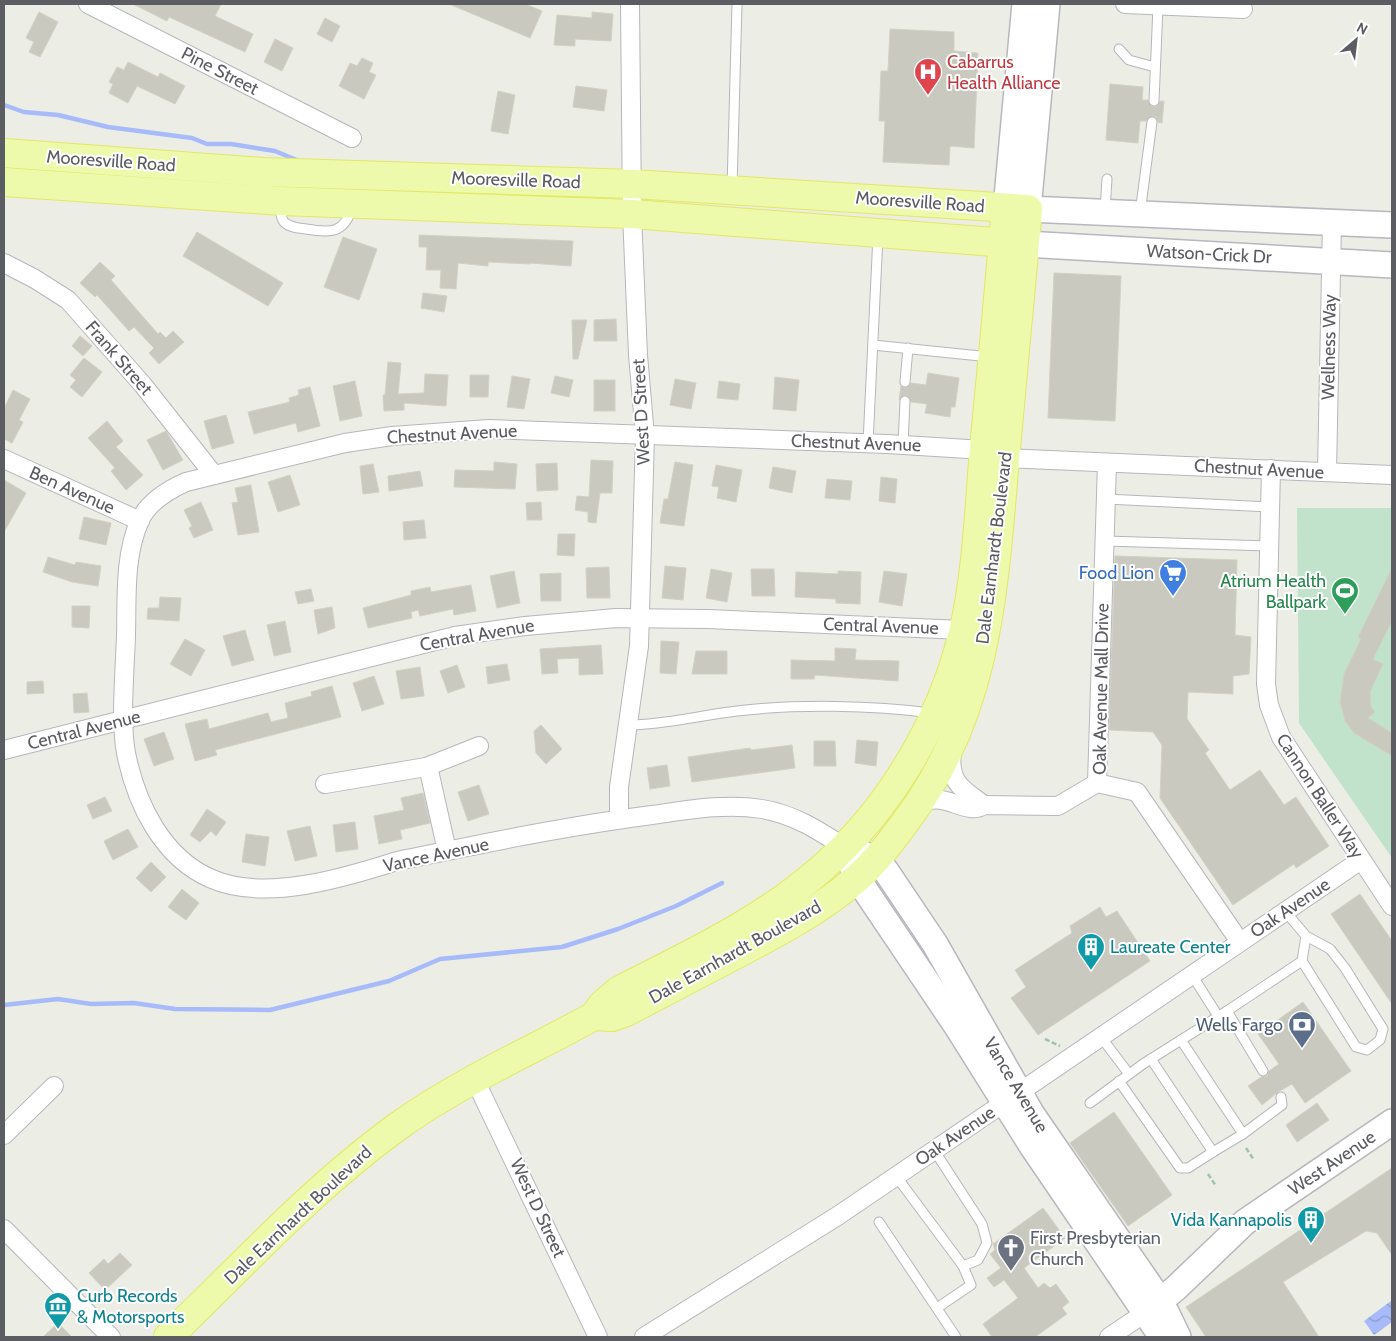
<svg xmlns="http://www.w3.org/2000/svg" width="1396" height="1341" viewBox="0 0 1396 1341" font-family="Cabin,sans-serif">
<defs>
<pattern id="water-waves" width="16" height="10" patternUnits="userSpaceOnUse" patternTransform="scale(1.25)"><rect width="16" height="10" fill="#a7bbfa"/><path d="M0 5q4-4 8 0t8 0" fill="none" stroke="#8b9bce"/></pattern>
</defs>
<rect width="100%" height="100%" fill="#ecede4"/>
<!-- grass -->
<path fill="#c1e3cc" d="M 1297,508 L 1392,508 L 1392,858 L 1299,723 Z"/>
<!-- water -->
<path fill="url(#water-waves)" d="M 1391,1301 L 1392,1322 L 1374,1335 L 1364,1321 Z"/>
<g fill="none" stroke-linecap="round" stroke-linejoin="round">
<!-- stream -->
<g stroke="#a7bbfa" stroke-width="4.5">
<path d="M 4,105 L 24,112 L 58,115 L 108,127 L 192,138 L 207,144 L 231,144 L 275,151 L 299,161"/>
<path d="M 4,1005 L 58,999 L 91,1004 L 134,1003 L 175,1009 L 270,1010 L 389,981 L 440,959 L 562,947 L 618,929 L 676,906 L 722,883"/>
</g>
</g>
<!-- building -->
<g fill="#c9c9c0" stroke="#d1d2c2">
<path d="M 133,4 L 221,4 L 215,16 L 253,34 L 245,52 L 169,17 L 167,21 Z"/>
<path d="M 449,4 L 525,4 L 542,11 L 530,38 Z"/>
<path d="M 39,12 L 58,22 L 40,57 L 29,52 L 34,42 L 26,38 Z"/>
<path d="M 592,12 L 613,14 L 611,41 L 575,39 L 575,46 L 554,45 L 557,15 L 592,18 Z"/>
<path d="M 325,18 L 340,26 L 332,42 L 317,34 Z"/>
<path d="M 890,29 L 954,32 L 954,51 L 978,53 L 974,148 L 950,146 L 949,165 L 883,162 L 885,121 L 879,121 L 881,71 L 888,71 Z"/>
<path d="M 275,39 L 293,48 L 282,71 L 264,62 Z"/>
<path d="M 362,58 L 373,63 L 369,72 L 376,75 L 364,99 L 339,86 L 350,63 L 357,66 Z"/>
<path d="M 128,62 L 158,77 L 160,73 L 185,86 L 175,104 L 137,86 L 128,103 L 109,93 L 113,84 L 109,82 L 117,67 L 124,70 Z"/>
<path d="M 1110,84 L 1143,87 L 1142,100 L 1148,100 L 1151,106 L 1156,107 L 1160,101 L 1164,101 L 1162,123 L 1158,122 L 1156,117 L 1152,116 L 1146,121 L 1140,121 L 1138,143 L 1106,140 Z"/>
<path d="M 576,86 L 607,90 L 604,111 L 573,107 Z"/>
<path d="M 498,91 L 515,95 L 508,134 L 491,131 Z"/>
<path d="M 197,232 L 283,283 L 268,306 L 183,256 Z"/>
<path d="M 419,235 L 573,241 L 571,266 L 530,263 L 530,264 L 488,262 L 488,266 L 458,263 L 456,289 L 440,288 L 441,270 L 426,270 L 427,247 L 419,247 Z"/>
<path d="M 343,237 L 377,249 L 359,300 L 324,287 Z"/>
<path d="M 100,262 L 115,276 L 111,280 L 158,334 L 160,332 L 166,338 L 173,331 L 184,342 L 159,364 L 149,353 L 154,348 L 134,327 L 129,331 L 97,295 L 95,297 L 80,283 Z"/>
<path d="M 1054,273 L 1121,276 L 1115,421 L 1048,418 Z"/>
<path d="M 423,293 L 447,296 L 444,312 L 421,308 Z"/>
<path d="M 616,319 L 617,341 L 594,341 L 594,320 Z"/>
<path d="M 572,320 L 587,320 L 578,359 L 573,359 Z"/>
<path d="M 80,336 L 92,346 L 83,356 L 72,346 Z"/>
<path d="M 84,358 L 102,372 L 82,397 L 70,387 L 76,380 L 70,375 Z"/>
<path d="M 388,362 L 401,363 L 398,394 L 424,393 L 425,374 L 448,375 L 446,406 L 404,403 L 404,410 L 384,411 L 383,395 L 385,395 Z"/>
<path d="M 928,373 L 959,378 L 955,407 L 951,407 L 950,417 L 925,413 L 927,404 L 911,402 L 908,396 L 902,396 L 899,400 L 901,386 L 907,388 L 911,383 L 926,385 Z"/>
<path d="M 470,375 L 489,375 L 488,397 L 470,397 Z"/>
<path d="M 512,376 L 530,379 L 524,409 L 507,407 Z"/>
<path d="M 555,376 L 573,380 L 569,397 L 551,393 Z"/>
<path d="M 775,377 L 799,380 L 796,411 L 773,409 Z"/>
<path d="M 675,379 L 696,383 L 691,409 L 670,405 Z"/>
<rect x="594" y="380" width="21" height="31"/>
<path d="M 355,381 L 362,416 L 340,421 L 333,386 Z"/>
<path d="M 719,381 L 740,384 L 738,400 L 717,398 Z"/>
<path d="M 310,387 L 320,426 L 298,432 L 296,423 L 254,434 L 248,412 L 290,402 L 289,398 L 299,395 L 298,390 Z"/>
<path d="M 13,390 L 30,399 L 19,420 L 23,422 L 12,443 L 4,439 L 4,409 Z"/>
<path d="M 226,415 L 234,443 L 212,449 L 204,421 Z"/>
<path d="M 107,421 L 123,441 L 116,447 L 143,475 L 126,490 L 111,471 L 115,468 L 88,438 Z"/>
<path d="M 166,431 L 183,460 L 163,470 L 147,440 Z"/>
<path d="M 591,460 L 613,461 L 612,493 L 600,493 L 596,523 L 588,522 L 588,512 L 575,510 L 577,496 L 589,497 Z"/>
<path d="M 494,462 L 517,464 L 515,489 L 454,487 L 455,470 L 494,471 Z"/>
<path d="M 675,462 L 693,465 L 684,526 L 660,523 L 664,499 L 668,499 Z"/>
<path d="M 557,463 L 558,490 L 537,491 L 536,464 Z"/>
<path d="M 373,464 L 379,492 L 363,494 L 360,466 Z"/>
<path d="M 716,465 L 742,470 L 736,502 L 717,498 L 719,487 L 712,486 Z"/>
<path d="M 773,467 L 796,471 L 792,493 L 769,488 Z"/>
<path d="M 420,471 L 423,486 L 389,491 L 388,476 Z"/>
<path d="M 290,475 L 300,505 L 278,512 L 268,482 Z"/>
<path d="M 881,477 L 897,479 L 895,503 L 879,501 Z"/>
<path d="M 827,479 L 852,481 L 850,500 L 825,498 Z"/>
<path d="M 4,480 L 26,493 L 4,532 Z"/>
<path d="M 251,485 L 259,532 L 238,535 L 232,503 L 238,502 L 235,488 Z"/>
<path d="M 201,502 L 213,530 L 194,538 L 189,528 L 192,526 L 184,510 Z"/>
<path d="M 541,502 L 542,520 L 527,520 L 526,503 Z"/>
<path d="M 84,517 L 111,523 L 106,545 L 79,539 Z"/>
<path d="M 424,520 L 426,538 L 404,540 L 403,522 Z"/>
<path d="M 558,534 L 575,534 L 574,556 L 557,555 Z"/>
<path d="M 1115,556 L 1237,560 L 1235,635 L 1251,637 L 1249,674 L 1233,676 L 1233,694 L 1188,692 L 1187,719 L 1209,750 L 1205,753 L 1230,790 L 1260,770 L 1284,805 L 1296,797 L 1329,846 L 1296,868 L 1294,864 L 1233,905 L 1160,798 L 1162,745 L 1153,732 L 1109,730 Z"/>
<path d="M 48,557 L 75,565 L 76,562 L 101,566 L 98,586 L 72,582 L 43,572 Z"/>
<path d="M 665,566 L 686,568 L 683,600 L 662,598 Z"/>
<path d="M 609,567 L 610,598 L 587,598 L 586,568 Z"/>
<path d="M 1392,568 L 1392,621 L 1373,659 L 1383,664 L 1370,692 L 1371,707 L 1375,712 L 1368,718 L 1392,733 L 1392,756 L 1354,733 L 1345,721 L 1340,702 L 1344,674 L 1361,639 L 1358,637 Z"/>
<path d="M 711,569 L 732,573 L 727,602 L 706,598 Z"/>
<path d="M 751,569 L 774,569 L 775,596 L 752,596 Z"/>
<path d="M 514,571 L 520,603 L 497,608 L 490,576 Z"/>
<path d="M 838,571 L 861,572 L 860,604 L 836,603 L 836,599 L 795,597 L 796,572 L 838,574 Z"/>
<path d="M 884,571 L 907,574 L 902,606 L 879,602 Z"/>
<path d="M 561,573 L 561,601 L 541,601 L 540,574 Z"/>
<path d="M 471,585 L 476,611 L 454,615 L 453,609 L 420,616 L 418,610 L 411,612 L 412,618 L 368,628 L 363,608 L 411,595 L 411,591 L 430,587 L 431,592 Z"/>
<path d="M 311,589 L 314,601 L 298,604 L 295,592 Z"/>
<path d="M 160,597 L 181,598 L 179,621 L 147,619 L 148,608 L 159,608 Z"/>
<path d="M 72,606 L 90,606 L 89,628 L 72,627 Z"/>
<path d="M 332,607 L 335,628 L 318,634 L 314,610 Z"/>
<path d="M 285,621 L 291,652 L 274,656 L 267,625 Z"/>
<path d="M 245,630 L 254,660 L 232,666 L 223,636 Z"/>
<path d="M 185,639 L 205,650 L 191,676 L 170,664 Z"/>
<path d="M 661,641 L 679,642 L 676,674 L 660,673 Z"/>
<path d="M 601,645 L 603,674 L 579,675 L 579,658 L 557,659 L 558,673 L 542,674 L 540,649 Z"/>
<path d="M 835,648 L 856,649 L 855,660 L 899,661 L 898,681 L 815,675 L 814,679 L 791,679 L 791,660 L 835,661 Z"/>
<path d="M 696,651 L 727,651 L 727,674 L 692,674 Z"/>
<path d="M 507,664 L 510,680 L 488,684 L 486,667 Z"/>
<path d="M 457,665 L 465,687 L 448,693 L 440,671 Z"/>
<path d="M 420,667 L 424,696 L 401,699 L 396,671 Z"/>
<path d="M 374,676 L 384,704 L 362,711 L 353,683 Z"/>
<path d="M 43,681 L 44,693 L 27,694 L 27,682 Z"/>
<path d="M 332,686 L 341,717 L 215,750 L 217,755 L 195,761 L 185,724 L 207,719 L 209,729 L 268,713 L 271,722 L 288,718 L 285,703 L 312,696 L 311,692 Z"/>
<path d="M 87,693 L 89,712 L 74,713 L 73,694 Z"/>
<path d="M 541,725 L 562,749 L 546,764 L 536,753 L 534,731 Z"/>
<path d="M 164,732 L 174,759 L 154,766 L 144,739 Z"/>
<path d="M 857,740 L 878,742 L 876,766 L 855,763 Z"/>
<path d="M 814,741 L 835,741 L 836,766 L 814,766 Z"/>
<path d="M 792,745 L 795,768 L 692,782 L 688,757 L 750,748 L 751,750 Z"/>
<path d="M 667,765 L 670,786 L 650,789 L 647,768 Z"/>
<path d="M 479,785 L 489,814 L 468,821 L 458,792 Z"/>
<path d="M 423,793 L 430,823 L 400,830 L 402,839 L 379,844 L 374,816 L 404,810 L 401,798 Z"/>
<path d="M 105,797 L 112,811 L 93,819 L 87,805 Z"/>
<path d="M 207,809 L 226,822 L 216,836 L 211,831 L 200,842 L 190,835 Z"/>
<path d="M 355,822 L 358,849 L 336,852 L 333,825 Z"/>
<path d="M 310,826 L 317,856 L 295,861 L 287,831 Z"/>
<path d="M 128,829 L 138,847 L 113,860 L 104,841 Z"/>
<path d="M 246,834 L 269,837 L 265,866 L 242,862 Z"/>
<path d="M 151,862 L 166,877 L 151,892 L 136,878 Z"/>
<path d="M 182,889 L 199,903 L 186,920 L 168,907 Z"/>
<path d="M 1360,894 L 1392,941 L 1392,1004 L 1331,914 Z"/>
<path d="M 1100,907 L 1106,917 L 1117,911 L 1150,961 L 1038,1035 L 1011,998 L 1026,987 L 1015,970 L 1072,933 L 1070,926 Z"/>
<path d="M 1303,1002 L 1351,1071 L 1305,1103 L 1292,1084 L 1278,1092 L 1262,1105 L 1248,1086 L 1261,1077 L 1267,1076 L 1269,1071 L 1279,1064 L 1258,1034 Z"/>
<path d="M 1317,1103 L 1329,1120 L 1297,1142 L 1286,1125 Z"/>
<path d="M 1114,1112 L 1172,1195 L 1128,1226 L 1070,1143 Z"/>
<path d="M 1392,1168 L 1392,1255 L 1377,1233 L 1366,1231 L 1283,1282 L 1319,1337 L 1206,1337 L 1186,1307 Z"/>
<path d="M 1043,1208 L 1065,1238 L 1024,1268 L 1038,1288 L 1044,1283 L 1050,1288 L 1056,1284 L 1069,1302 L 1062,1308 L 1067,1314 L 1035,1337 L 992,1337 L 983,1324 L 1018,1298 L 1004,1280 L 994,1287 L 987,1278 L 1001,1268 L 990,1254 L 995,1250 L 993,1244 Z"/>
<path d="M 120,1253 L 132,1265 L 105,1290 L 89,1273 L 104,1259 L 108,1264 Z"/>
<path d="M 58,1323 L 72,1337 L 43,1337 Z"/>
</g>
<g fill="none" stroke-linecap="round" stroke-linejoin="round">
<defs>
<g id="lane">
<path d="M 1119,49 L 1129,60 L 1155,67"/>
<path d="M 1154,101 L 1158,6"/>
<path d="M 732,188 L 737,4"/>
<path d="M 282,204 C 281,210 280,217 284,222 C 290,228 299,228 306,229 C 330,233 344,234 352,208"/>
<path d="M 1105,211 L 1107,179"/>
<path d="M 1140,213 L 1152,122"/>
<path d="M 873,345 L 990,357"/>
<path d="M 905,382 L 908,348"/>
<path d="M 868,443 L 878,236"/>
<path d="M 903,445 L 905,401"/>
<path d="M 1106,499 L 1270,507"/>
<path d="M 1105,541 L 1269,546"/>
<path d="M 628,725 C 665,725 701,715 737,711 C 795,704 873,705 931,713"/>
<path d="M 1285,911 L 1306,936 L 1330,949 L 1345,968 L 1383,1029 L 1380,1040 L 1367,1050 L 1356,1047 L 1302,961 L 1306,936"/>
<path d="M 1192,975 L 1218,1016"/>
<path d="M 1101,1037 L 1129,1074"/>
<path d="M 1181,1040 L 1243,1134 L 1213,1152"/>
<path d="M 1263,1071 L 1227,1011 L 1302,961"/>
<path d="M 1119,1081 L 1180,1168 L 1188,1168 L 1213,1152 L 1151,1059"/>
<path d="M 1090,1103 L 1143,1064 L 1227,1011"/>
<path d="M 1243,1134 L 1282,1105 L 1281,1097"/>
<path d="M 896,1176 L 963,1266 L 978,1260 L 987,1243 L 982,1224 L 934,1150"/>
<path d="M 879,1222 L 956,1337"/>
<path d="M 937,1308 L 971,1285 L 963,1266"/>
</g>
<g id="street">
<path d="M 88,4 L 352,138"/>
<path d="M 1125,4 L 1243,9"/>
<path d="M 4,263 L 35,279 L 68,300 L 143,385 L 214,475"/>
<path d="M 1005,458 L 1392,475"/>
<path d="M 4,459 L 140,521"/>
<path d="M 1107,463 L 1097,783 L 1137,792 L 1240,942"/>
<path d="M 1271,469 L 1266,684 L 1269,705 L 1281,737 L 1392,906"/>
<path d="M 1327,472 L 1332,222"/>
<path d="M 4,750 L 455,636 L 525,626 L 616,618 L 708,619 L 963,630"/>
<path d="M 952,750 C 948,783 962,789 984,805"/>
<path d="M 426,767 L 479,746"/>
<path d="M 325,784 L 426,767 L 430,775 L 447,851"/>
<path d="M 916,808 C 940,785 965,818 984,805 L 1058,806 L 1097,783"/>
<path d="M 619,819 L 619,787 L 639,646 L 645,436 L 638,355 L 632,214 L 630,4"/>
<path d="M 844,847 C 818,830 793,814 762,809 C 725,803 688,810 652,815 C 566,826 482,844 397,861 C 344,878 265,902 212,879 C 162,858 136,803 126,753 C 120,721 125,669 126,635 C 127,598 124,555 140,520 C 149,501 168,490 186,482 L 345,443 L 392,436 L 489,429 L 887,444 L 984,450"/>
<path d="M 475,1080 L 598,1337"/>
<path d="M 4,1135 L 54,1086"/>
<path d="M 4,1229 L 111,1337"/>
<path d="M 644,1337 L 839,1215 L 1361,860"/>
<path d="M 1109,1337 L 1145,1313"/>
</g>
<g id="secondary">
<path d="M 1047,4 L 1028,209 L 1392,225"/>
<path d="M 1006,208 L 1025,4"/>
<path d="M 1025,244 L 1392,265"/>
<path d="M 844,847 L 876,859 L 886,871 L 935,944 L 1031,1113 L 1152,1289 L 1166,1312 L 1178,1337"/>
<path d="M 850,861 L 857,878 L 958,1028 L 1032,1146 L 1162,1337"/>
<path d="M 1148,1311 L 1176,1288 L 1245,1222 L 1392,1122"/>
</g>
<g id="primary">
<path d="M 4,153 L 263,172 L 632,184 L 1028,209 C 1021,289 1013,368 1006,448 C 994,580 991,706 909,817 C 893,839 876,862 855,880 C 819,911 777,933 735,955 C 698,974 662,993 626,1012 L 612,1017 L 594,1016"/>
<path d="M 4,182 L 282,201 L 632,214 L 1020,244"/>
<path d="M 168,1337 C 242,1266 313,1188 397,1127 C 458,1083 529,1052 594,1016 L 603,1004 L 618,991 C 688,955 761,922 821,869 C 891,808 941,722 963,633 C 977,573 979,510 984,449 C 992,369 999,288 1006,208"/>
</g>
</defs>
<!-- lane casing -->
<use href="#lane" stroke="#b6b7bd" stroke-width="11"/>
<!-- street casing -->
<use href="#street" stroke="#b6b7bd" stroke-width="20"/>
<!-- secondary casing -->
<use href="#secondary" stroke="#b7b7bf" stroke-width="28"/>
<!-- primary casing -->
<use href="#primary" stroke="#e3e861" stroke-width="30"/>
<!-- path -->
<g stroke="#9bc3b4" stroke-width="2.5" stroke-dasharray="5 2.5" stroke-linecap="butt">
<path d="M 1045,1039 L 1060,1046"/>
<path d="M 1246,1148 L 1254,1160"/>
<path d="M 1208,1174 L 1216,1186"/>
</g>
<!-- lane -->
<use href="#lane" stroke="#fff" stroke-width="9"/>
<!-- street -->
<use href="#street" stroke="#fff" stroke-width="18"/>
<!-- secondary -->
<use href="#secondary" stroke="#fff" stroke-width="25"/>
<!-- primary -->
<use href="#primary" stroke="#edfaac" stroke-width="28"/>
</g>
<!-- icons -->
<defs>
<symbol id="hospital-pin" viewBox="-11 -11 22 30"><path d="M0 17L-7.5 6A9.5 9.5 0 1 1 7.5 6Z" fill="#e0444e" stroke="#fff"/><path d="M-5-5h3v3.5h4V-5h3V5h-3V1.5h-4V5h-3Z" fill="#fff"/></symbol>
<symbol id="supermarket-pin" viewBox="-11 -11 22 30"><path d="M0 17L-7.5 6A9.5 9.5 0 1 1 7.5 6Z" fill="#3f7fe0" stroke="#fff"/><path d="M-6-5.5h2.5l.6 2H6L4.5 2H-2.5L-4.4-4H-6ZM-1.5 3.2a1.3 1.3 0 1 0 .1 0ZM3 3.2a1.3 1.3 0 1 0 .1 0Z" fill="#fff"/></symbol>
<symbol id="stadium-pin" viewBox="-11 -11 22 30"><path d="M0 17L-7.5 6A9.5 9.5 0 1 1 7.5 6Z" fill="#2e9e5b" stroke="#fff"/><path d="M0-5a6.5 5 0 1 0 0 10a6.5 5 0 1 0 0-10ZM-3.5-1.8h7v3.6h-7Z" fill="#fff"/></symbol>
<symbol id="building-pin" viewBox="-11 -11 22 30"><path d="M0 17L-7.5 6A9.5 9.5 0 1 1 7.5 6Z" fill="#0f9aa8" stroke="#fff"/><path d="M-4-6H4V6H1V3H-1V6H-4ZM-2.5-4.3h1.7v1.8h-1.7ZM.8-4.3h1.7v1.8H.8ZM-2.5-1h1.7V.8h-1.7ZM.8-1h1.7V.8H.8Z" fill="#fff"/></symbol>
<symbol id="bank-pin" viewBox="-11 -11 22 30"><path d="M0 17L-7.5 6A9.5 9.5 0 1 1 7.5 6Z" fill="#5c6f8a" stroke="#fff"/><path d="M-6-4H6V4H-6ZM0-2.3a2.3 2.3 0 1 0 0 4.6a2.3 2.3 0 1 0 0-4.6Z" fill="#fff"/></symbol>
<symbol id="church-pin" viewBox="-11 -11 22 30"><path d="M0 17L-7.5 6A9.5 9.5 0 1 1 7.5 6Z" fill="#6b7280" stroke="#fff"/><path d="M-1.2-6h2.4v3.5h3.3v2.4h-3.3V6h-2.4V-.1h-3.3v-2.4h3.3Z" fill="#fff"/></symbol>
<symbol id="museum-pin" viewBox="-11 -11 22 30"><path d="M0 17L-7.5 6A9.5 9.5 0 1 1 7.5 6Z" fill="#0f9aa8" stroke="#fff"/><path d="M0-6L6-3V-2H-6V-3ZM-5-1h2V3h-2ZM-1-1h2V3h-2ZM3-1h2V3H3ZM-6 4H6V6H-6Z" fill="#fff"/></symbol>
</defs>
<g fill-rule="evenodd">
<use href="#hospital-pin" x="912" y="56" width="32" height="43"/>
<use href="#supermarket-pin" x="1157" y="557" width="32" height="43"/>
<use href="#stadium-pin" x="1329" y="575" width="32" height="43"/>
<use href="#building-pin" x="1075" y="931" width="32" height="43"/>
<use href="#bank-pin" x="1286" y="1009" width="32" height="43"/>
<use href="#building-pin" x="1295" y="1204" width="32" height="43"/>
<use href="#church-pin" x="995" y="1232" width="32" height="43"/>
<use href="#museum-pin" x="42" y="1290" width="32" height="43"/>
</g>
<g text-anchor="middle" dominant-baseline="central" stroke-width="4" stroke-linejoin="round" paint-order="stroke">
<!-- health labels -->
<g font-size="18" fill="#be3a42" stroke="#fff" text-anchor="start">
<text x="947" y="62">Cabarrus<tspan x="947" dy="21">Health Alliance</tspan></text>
</g>
<!-- street labels -->
<g font-size="18" fill="#5c5d63" stroke="#fff">
<text transform="translate(220 71) rotate(27)">Pine Street</text>
<text transform="translate(111 161) rotate(4)">Mooresville Road</text>
<text transform="translate(516 180) rotate(2)">Mooresville Road</text>
<text transform="translate(920 202) rotate(4)">Mooresville Road</text>
<text transform="translate(1209 254) rotate(3)">Watson-Crick Dr</text>
<text transform="translate(1329 347) rotate(-89)">Wellness Way</text>
<text transform="translate(119 358) rotate(49)">Frank Street</text>
<text transform="translate(641 412) rotate(-93)">West D Street</text>
<text transform="translate(452 434) rotate(-3)">Chestnut Avenue</text>
<text transform="translate(856 443) rotate(2)">Chestnut Avenue</text>
<text transform="translate(1259 469) rotate(3)">Chestnut Avenue</text>
<text transform="translate(72 490) rotate(24)">Ben Avenue</text>
<text transform="translate(994 548) rotate(-83)">Dale Earnhardt Boulevard</text>
<text transform="translate(881 626) rotate(2)">Central Avenue</text>
<text transform="translate(477 635) rotate(-10)">Central Avenue</text>
<text transform="translate(1101 689) rotate(-89)">Oak Avenue Mall Drive</text>
<text transform="translate(84 730) rotate(-14)">Central Avenue</text>
<text transform="translate(1320 796) rotate(57)">Cannon Baller Way</text>
<text transform="translate(436 855) rotate(-12)">Vance Avenue</text>
<text transform="translate(1290 908) rotate(-34)">Oak Avenue</text>
<text transform="translate(735 952) rotate(-29)">Dale Earnhardt Boulevard</text>
<text transform="translate(1016 1085) rotate(59)">Vance Avenue</text>
<text transform="translate(955 1136) rotate(-34)">Oak Avenue</text>
<text transform="translate(1332 1163) rotate(-34)">West Avenue</text>
<text transform="translate(538 1208) rotate(65)">West D Street</text>
<text transform="translate(298 1215) rotate(-43)">Dale Earnhardt Boulevard</text>
</g>
<!-- shop labels -->
<g font-size="18" fill="#366cbe" stroke="#fff" text-anchor="end">
<text x="1154" y="573">Food Lion</text>
</g>
<!-- leisure labels -->
<g font-size="18" fill="#27864d" stroke="#fff" text-anchor="end">
<text x="1326" y="581">Atrium Health<tspan x="1326" dy="21">Ballpark</tspan></text>
</g>
<!-- culture labels -->
<g font-size="18" fill="#0d838f" stroke="#fff" text-anchor="start">
<text x="1110" y="947">Laureate Center</text>
<text x="1292" y="1220" text-anchor="end">Vida Kannapolis</text>
<text x="77" y="1296">Curb Records<tspan x="77" dy="21">&amp; Motorsports</tspan></text>
</g>
<!-- service labels -->
<g font-size="18" fill="#4e5e75" stroke="#fff" text-anchor="end">
<text x="1283" y="1025">Wells Fargo</text>
</g>
<!-- worship labels -->
<g font-size="18" fill="#5b616d" stroke="#fff" text-anchor="start">
<text x="1030" y="1238">First Presbyterian<tspan x="1030" dy="21">Church</tspan></text>
</g>
</g>
<!-- border -->
<rect width="1396" height="1341" fill="none" stroke="#5c5d63" stroke-width="10"/>
<!-- north arrow -->
<g transform="translate(1356 40) rotate(28)" stroke="#ffffff" stroke-width="4" paint-order="stroke">
<path d="M0-4L9 19L0 12L-9 19Z" fill="#5c5d63"/>
<text y="-8" font-size="14" font-weight="bold" text-anchor="middle" fill="#5c5d63">N</text>
</g>
</svg>
